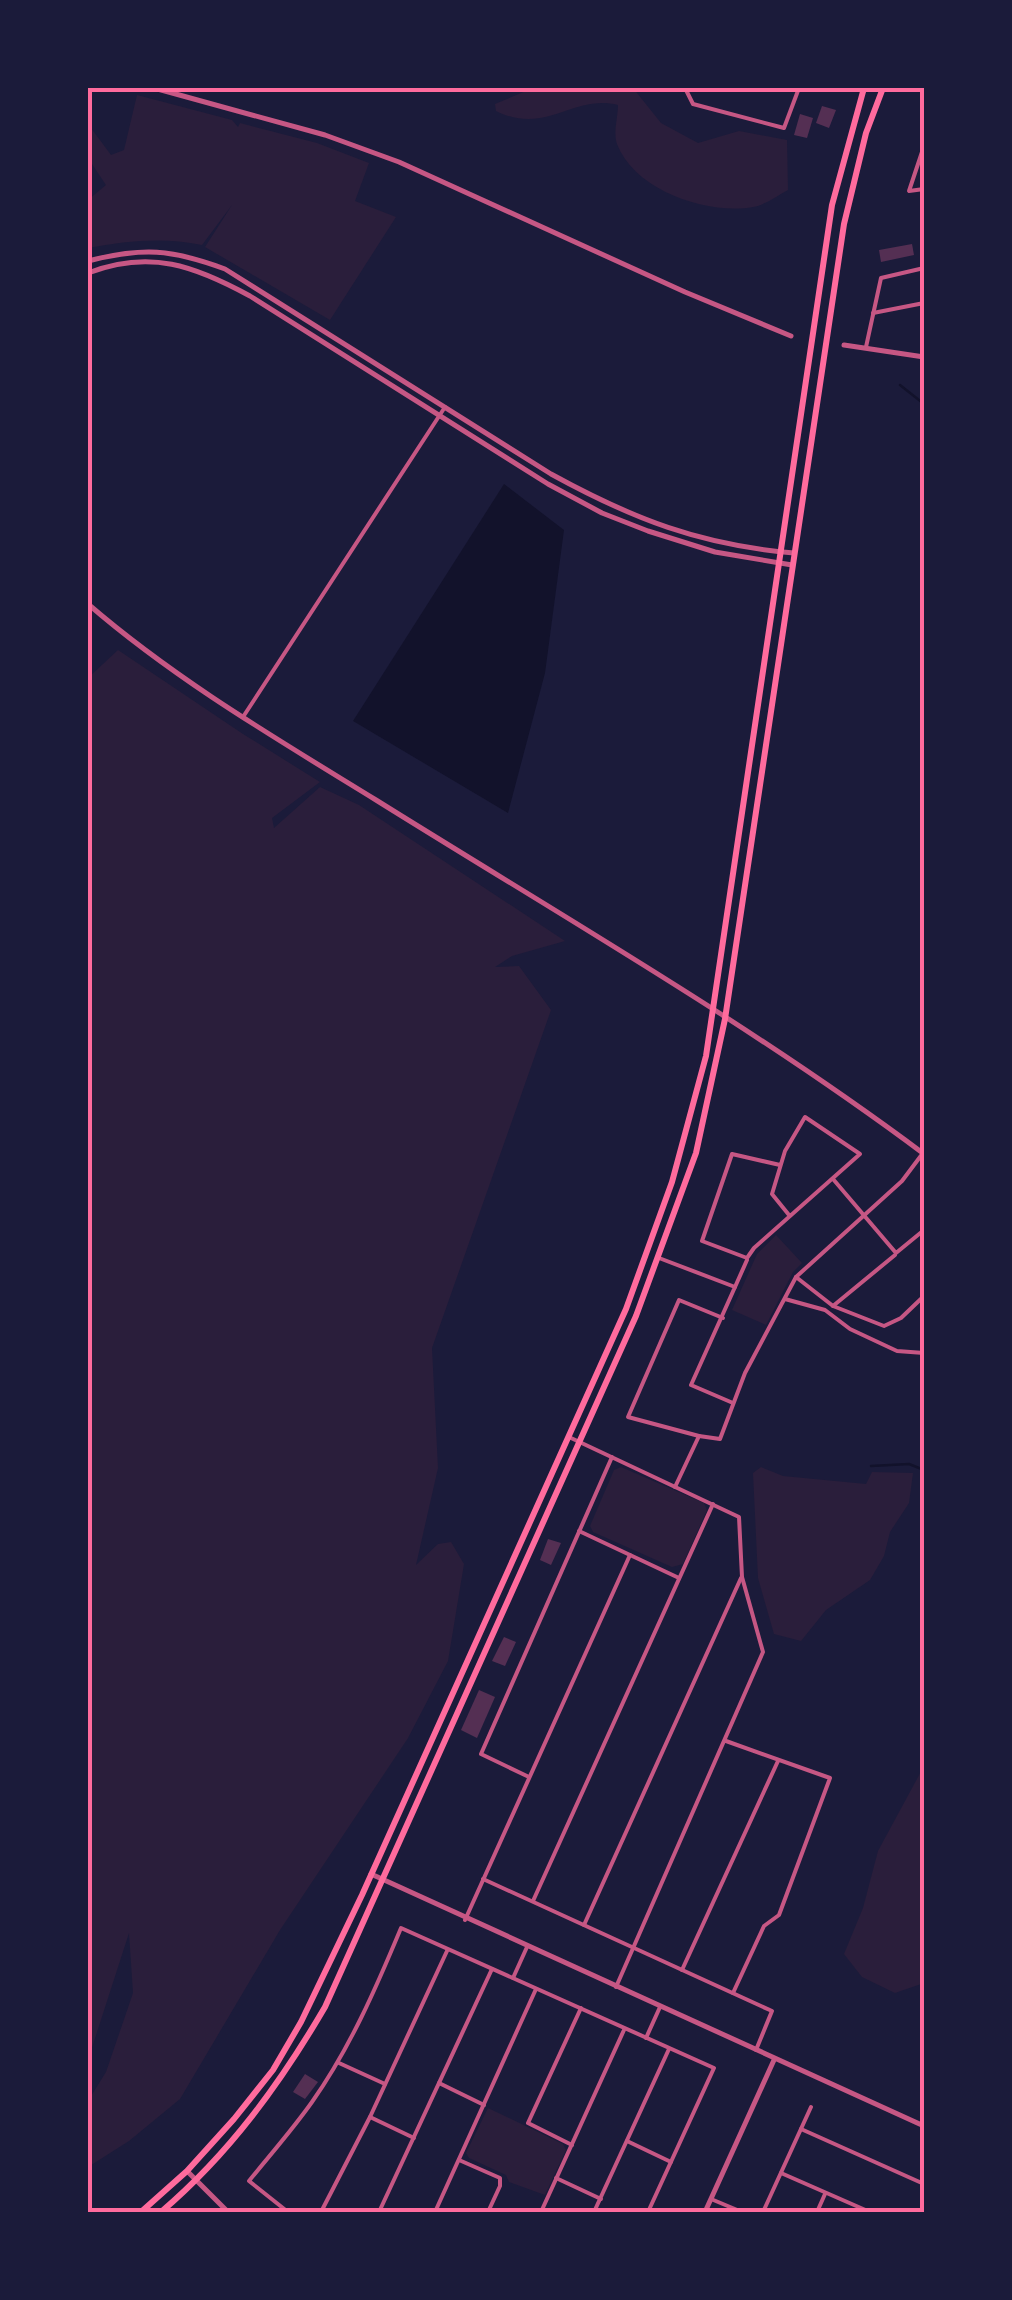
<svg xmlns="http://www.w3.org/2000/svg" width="1012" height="2300" viewBox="0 0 1012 2300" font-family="Figtree,sans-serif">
<rect width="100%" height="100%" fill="#1b1b3a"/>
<!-- green -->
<g fill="#2a1e3b">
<path d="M 533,88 L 633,88 L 661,123 L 698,143 L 739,131 L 787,140 L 788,190 C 777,196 765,205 753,207 C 708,215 635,191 617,144 C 613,133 618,117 618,105 C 572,94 547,136 496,111 L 495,104 Z"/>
<path d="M 137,95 L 232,120 L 238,127 L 240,123 L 317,143 L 369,163 L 355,201 L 396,217 L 330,320 L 205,247 L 232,205 L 202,245 C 162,237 127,241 88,248 L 88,200 L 106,185 L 88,158 L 88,124 L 111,155 L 124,150 Z"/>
<path d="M 118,650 L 243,734 L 320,782 L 272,818 L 274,828 L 320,787 L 359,805 L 565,941 L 512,956 L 495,967 L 519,966 L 551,1010 L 432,1348 L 438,1468 L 416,1565 L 438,1544 L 451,1542 L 464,1564 L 448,1661 L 408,1738 L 280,1930 L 180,2099 L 129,2141 L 88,2167 L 88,2101 L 106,2072 L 133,1993 L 129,1933 L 88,2060 L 88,678 Z"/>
<path d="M 776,1235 L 802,1263 L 793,1272 L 766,1325 L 732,1310 L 757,1254 Z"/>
<path d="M 621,1467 L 704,1503 L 707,1510 L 683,1564 L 672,1567 L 593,1532 L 590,1526 L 614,1470 Z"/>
<path d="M 761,1467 L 783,1476 L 866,1484 L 872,1472 L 913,1473 L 909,1503 L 890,1532 L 884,1556 L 870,1580 L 826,1610 L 801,1641 L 774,1634 L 758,1578 L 753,1473 Z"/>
<path d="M 924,1766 L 924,1983 L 895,1993 L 862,1977 L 844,1954 L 863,1908 L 878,1851 Z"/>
<path d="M 488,2108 L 563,2144 L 566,2150 L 545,2195 L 509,2182 L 506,2175 L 469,2158 L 466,2153 Z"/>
</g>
<!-- water -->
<path fill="#12122b" d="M 504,484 L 564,530 L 545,673 L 508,813 L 353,721 Z"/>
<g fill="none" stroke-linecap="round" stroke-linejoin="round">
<!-- stream -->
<g stroke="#12122b" stroke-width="2.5">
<path d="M 900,385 L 924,404"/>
<path d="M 871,1466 L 909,1464 L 924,1470"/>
</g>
</g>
<!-- building -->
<g fill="#542f53">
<path d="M 822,106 L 836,110 L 829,128 L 816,123 Z"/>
<path d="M 800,114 L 813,118 L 807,138 L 794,135 Z"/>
<path d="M 912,244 L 914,255 L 881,262 L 879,250 Z"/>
<path d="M 548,1539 L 561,1543 L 551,1565 L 540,1560 Z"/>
<path d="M 504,1637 L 516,1642 L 505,1666 L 492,1661 Z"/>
<path d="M 479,1690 L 495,1697 L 477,1738 L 461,1730 Z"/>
<path d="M 305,2074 L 318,2082 L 305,2099 L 293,2092 Z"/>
</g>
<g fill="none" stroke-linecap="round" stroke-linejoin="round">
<!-- minor -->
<g stroke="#c65784" stroke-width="4">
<path d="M 685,88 L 693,104 L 784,128 L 799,88"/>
<path d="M 924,146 L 909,191 L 924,189"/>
<path d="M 873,313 L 924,303"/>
<path d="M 866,347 L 881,278 L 924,268"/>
<path d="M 243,717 L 445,407"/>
<path d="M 780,1165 L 732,1154 L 702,1241 L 747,1258 L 754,1248 L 860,1154 L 805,1117 L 785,1151 L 772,1194 L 789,1215"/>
<path d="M 833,1179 L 896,1253 L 924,1230"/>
<path d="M 659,1258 L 735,1287 L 691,1385 L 733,1403"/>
<path d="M 796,1277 L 902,1181 L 923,1153"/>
<path d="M 735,1287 L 747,1260"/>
<path d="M 785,1299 L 825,1310 L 850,1329 L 897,1351 L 924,1353"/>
<path d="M 833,1306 L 895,1255"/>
<path d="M 699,1436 L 628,1417 L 679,1300 L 723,1318"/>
<path d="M 571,1438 L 739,1517 L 742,1577 L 763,1652 L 616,1987"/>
<path d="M 675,1487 L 699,1436 L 720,1439 L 745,1373 L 796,1277 L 833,1306 L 884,1326 L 901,1318 L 924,1296"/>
<path d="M 579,1531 L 679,1578"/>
<path d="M 726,1741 L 830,1778 L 779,1915 L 764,1926 L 733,1993"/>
<path d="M 529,1777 L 481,1754 L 612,1457"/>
<path d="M 483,1879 L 772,2011 L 756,2050"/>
<path d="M 533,1901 L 713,1504"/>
<path d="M 465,1920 L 630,1555"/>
<path d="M 584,1925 L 741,1578"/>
<path d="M 682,1970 L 778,1761"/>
<path d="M 513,1978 L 527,1947"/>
<path d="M 646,2038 L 660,2007"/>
<path d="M 339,2063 L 385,2084"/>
<path d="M 439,2083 L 484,2105"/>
<path d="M 370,2117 L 414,2138"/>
<path d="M 801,2129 L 924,2184"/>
<path d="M 627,2141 L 671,2162"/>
<path d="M 572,2145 L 528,2123 L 581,2008"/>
<path d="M 459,2160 L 500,2178 L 500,2186 L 488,2212"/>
<path d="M 781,2173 L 870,2212"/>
<path d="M 556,2178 L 601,2199"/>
<path d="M 711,2199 L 742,2212"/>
<path d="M 288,2212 L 249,2181 C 270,2155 293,2129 312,2102 C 350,2048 376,1988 401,1928 L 714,2068 L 648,2212"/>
<path d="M 321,2212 L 370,2117 L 447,1951"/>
<path d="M 379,2212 L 492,1969"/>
<path d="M 435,2212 L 536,1989"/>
<path d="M 541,2212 L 624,2030"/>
<path d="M 594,2212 L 669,2049"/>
<path d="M 763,2212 L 811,2107"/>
<path d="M 817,2212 L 825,2194"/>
</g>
<!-- tertiary -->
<g stroke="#c65784" stroke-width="5">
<path d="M 154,88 L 325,135 L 399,162 L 685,292 L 791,336"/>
<path d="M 88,261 C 143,247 171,249 225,269 L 551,474 C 633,519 700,545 794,553"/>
<path d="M 88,273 C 150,249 195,266 250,296 L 548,484 L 602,513 L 648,531 L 715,552 L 792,565"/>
<path d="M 844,345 L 924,357"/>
<path d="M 88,604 C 176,680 277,739 376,800 C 560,915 750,1024 924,1154"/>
<path d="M 371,1874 L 924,2126"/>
<path d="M 187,2171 L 228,2212"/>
<path d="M 705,2212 L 774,2060"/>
</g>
<!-- secondary -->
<g stroke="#ff6b9d" stroke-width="6">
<path d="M 141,2212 L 187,2171 L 234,2119 L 273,2070 L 301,2022 L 362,1895 L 626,1309 L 672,1182 L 706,1056 L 832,205 L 864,88"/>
<path d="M 161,2212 C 229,2154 280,2084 325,2007 L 636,1316 L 696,1153 L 725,1019 L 844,224 L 866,133 L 883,88"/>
</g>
</g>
<!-- border -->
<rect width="1012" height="2300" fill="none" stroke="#1b1b3a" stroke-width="180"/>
<rect x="90" y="90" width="832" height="2120" fill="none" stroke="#ff6b9d" stroke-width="4"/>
</svg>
